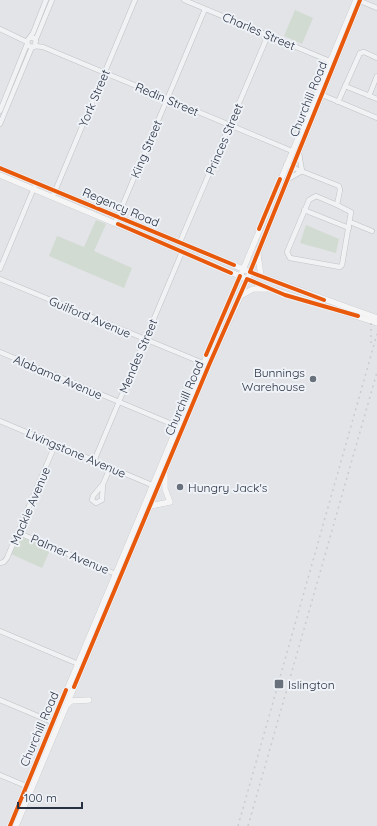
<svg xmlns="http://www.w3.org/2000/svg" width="377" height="826" viewBox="0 0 377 826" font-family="Quicksand,sans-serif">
<rect width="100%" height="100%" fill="#e2e4e7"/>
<!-- green -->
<g fill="#d2dbd2">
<path d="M 295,10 L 313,18 L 302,44 L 284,36 Z"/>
<path d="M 96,220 L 106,224 L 94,251 L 132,268 L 124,288 L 49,256 L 57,236 L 84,247 Z"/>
<path d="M 306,225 L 339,239 L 336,253 L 300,243 Z"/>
<path d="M 19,534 L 51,548 L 42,568 L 11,554 Z"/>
</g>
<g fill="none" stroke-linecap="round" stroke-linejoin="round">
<defs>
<g id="minor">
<path d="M 184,0 L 332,62"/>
<path d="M 360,1 L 377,8"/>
<path d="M 0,29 L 27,42"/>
<path d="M 30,38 L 34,38 L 36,41 L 34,47 L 28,46 L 27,41 L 33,33 L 46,0"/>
<path d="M 36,39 L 52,0"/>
<path d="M 35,46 L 43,47 L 292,151"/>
<path d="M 345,86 L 377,99"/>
<path d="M 320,94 L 377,118"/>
<path d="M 369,96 L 377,76"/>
<path d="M 338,102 L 360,53 L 364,52 L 377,58"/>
<path d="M 0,111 L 27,44"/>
<path d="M 0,124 L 32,47"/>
<path d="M 286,165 L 339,186 L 340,190 L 337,205 L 351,212 L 342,265 L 340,267 L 290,258 L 287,252 L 309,200 L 316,196 L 337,205"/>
<path d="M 288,179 L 302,171 L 299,153"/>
<path d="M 53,196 L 135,0"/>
<path d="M 304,210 L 349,228"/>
<path d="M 350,222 L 372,231"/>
<path d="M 115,223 L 205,9"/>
<path d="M 180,242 L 268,35"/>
<path d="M 0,269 L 36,183"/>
<path d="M 0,279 L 203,363"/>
<path d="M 0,352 L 179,427"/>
<path d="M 0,421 L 152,485"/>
<path d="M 94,461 L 182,252"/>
<path d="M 103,484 L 102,500 L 96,503 L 92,500 L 93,496 L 103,484 L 110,468"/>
<path d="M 19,533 L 118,575"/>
<path d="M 0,563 L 4,562 L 7,558 L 55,445"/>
<path d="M 0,631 L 76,663"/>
<path d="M 0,700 L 52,722"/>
<path d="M 0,775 L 26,786"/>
</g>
<g id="major">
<path d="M 0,168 L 255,274 L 377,318"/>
<path d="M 0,175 L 271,289 L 377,323"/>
<path d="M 258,255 L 261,276"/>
<path d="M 242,295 L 253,289 L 268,289"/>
<path d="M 150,506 L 170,502 L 165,489 L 165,474"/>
<path d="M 67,705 L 71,701 L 89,700"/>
<path d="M 10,826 L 356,0"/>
<path d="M 16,826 L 209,365 L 241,295 L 360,0"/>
</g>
</defs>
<!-- minor casing -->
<use href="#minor" stroke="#c0c2c5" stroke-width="5.5"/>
<!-- major casing -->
<use href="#major" stroke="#bec1c5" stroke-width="6"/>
<!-- minor -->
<use href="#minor" stroke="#f1f2f3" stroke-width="4.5"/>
<!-- major -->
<use href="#major" stroke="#f5f5f6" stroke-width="5.5"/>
<!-- rail -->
<g stroke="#cacbce" stroke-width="1.5" stroke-dasharray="2 4" stroke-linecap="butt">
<path d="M 371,343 L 371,321"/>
<path d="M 238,826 L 377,334"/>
<path d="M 248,826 L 377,372"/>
</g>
<defs>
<g id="cycleway">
<path d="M 0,168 L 234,265"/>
<path d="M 118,224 L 231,273"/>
<path d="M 259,229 L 280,179"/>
<path d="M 324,300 L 250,272 L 360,0"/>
<path d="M 206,355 L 240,276"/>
<path d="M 74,687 L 209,365 L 247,279 L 285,295 L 358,316"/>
<path d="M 10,826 L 66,690"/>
</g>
</defs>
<!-- cycleway casing -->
<use href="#cycleway" stroke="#eff2f7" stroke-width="6"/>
<!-- cycleway -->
<use href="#cycleway" stroke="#e8590c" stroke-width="4"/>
</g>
<!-- markers -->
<g fill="#68707c" stroke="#eff2f7" stroke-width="1.5">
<circle cx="313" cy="379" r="4"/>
<circle cx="180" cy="487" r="4"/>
<rect x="274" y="679" width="10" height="10" rx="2"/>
</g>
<g text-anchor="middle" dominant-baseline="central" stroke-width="4" stroke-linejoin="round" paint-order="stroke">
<!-- street labels -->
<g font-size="12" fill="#273142" stroke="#eff2f7">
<text transform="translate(259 31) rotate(23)">Charles Street</text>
<text transform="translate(94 98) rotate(-67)">York Street</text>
<text transform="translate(167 99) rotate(23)">Redin Street</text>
<text transform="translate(308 99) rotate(-68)">Churchill Road</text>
<text transform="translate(224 139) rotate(-67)">Princes Street</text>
<text transform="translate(146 149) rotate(-67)">King Street</text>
<text transform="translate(121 207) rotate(23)">Regency Road</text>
<text transform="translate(90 317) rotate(23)">Guilford Avenue</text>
<text transform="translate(138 356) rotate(-67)">Mendes Street</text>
<text transform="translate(58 377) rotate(23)">Alabama Avenue</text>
<text transform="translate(184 398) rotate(-67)">Churchill Road</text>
<text transform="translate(76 453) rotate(23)">Livingstone Avenue</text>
<text transform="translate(30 506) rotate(-67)">Mackie Avenue</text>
<text transform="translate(70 554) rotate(23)">Palmer Avenue</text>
<text transform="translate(39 729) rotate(-67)">Churchill Road</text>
</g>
<!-- poi labels -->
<g font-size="12" fill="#273142" stroke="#eff2f7" text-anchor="start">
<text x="305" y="372" text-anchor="end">Bunnings<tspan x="305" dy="14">Warehouse</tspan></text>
<text x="188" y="487">Hungry Jack's</text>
<text x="288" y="684">Islington</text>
</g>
</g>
<!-- scale -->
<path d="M18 802v6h64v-6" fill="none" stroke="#273142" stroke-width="2"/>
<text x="24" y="802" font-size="12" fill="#273142" stroke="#eff2f7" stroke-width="3" paint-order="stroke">100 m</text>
</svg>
